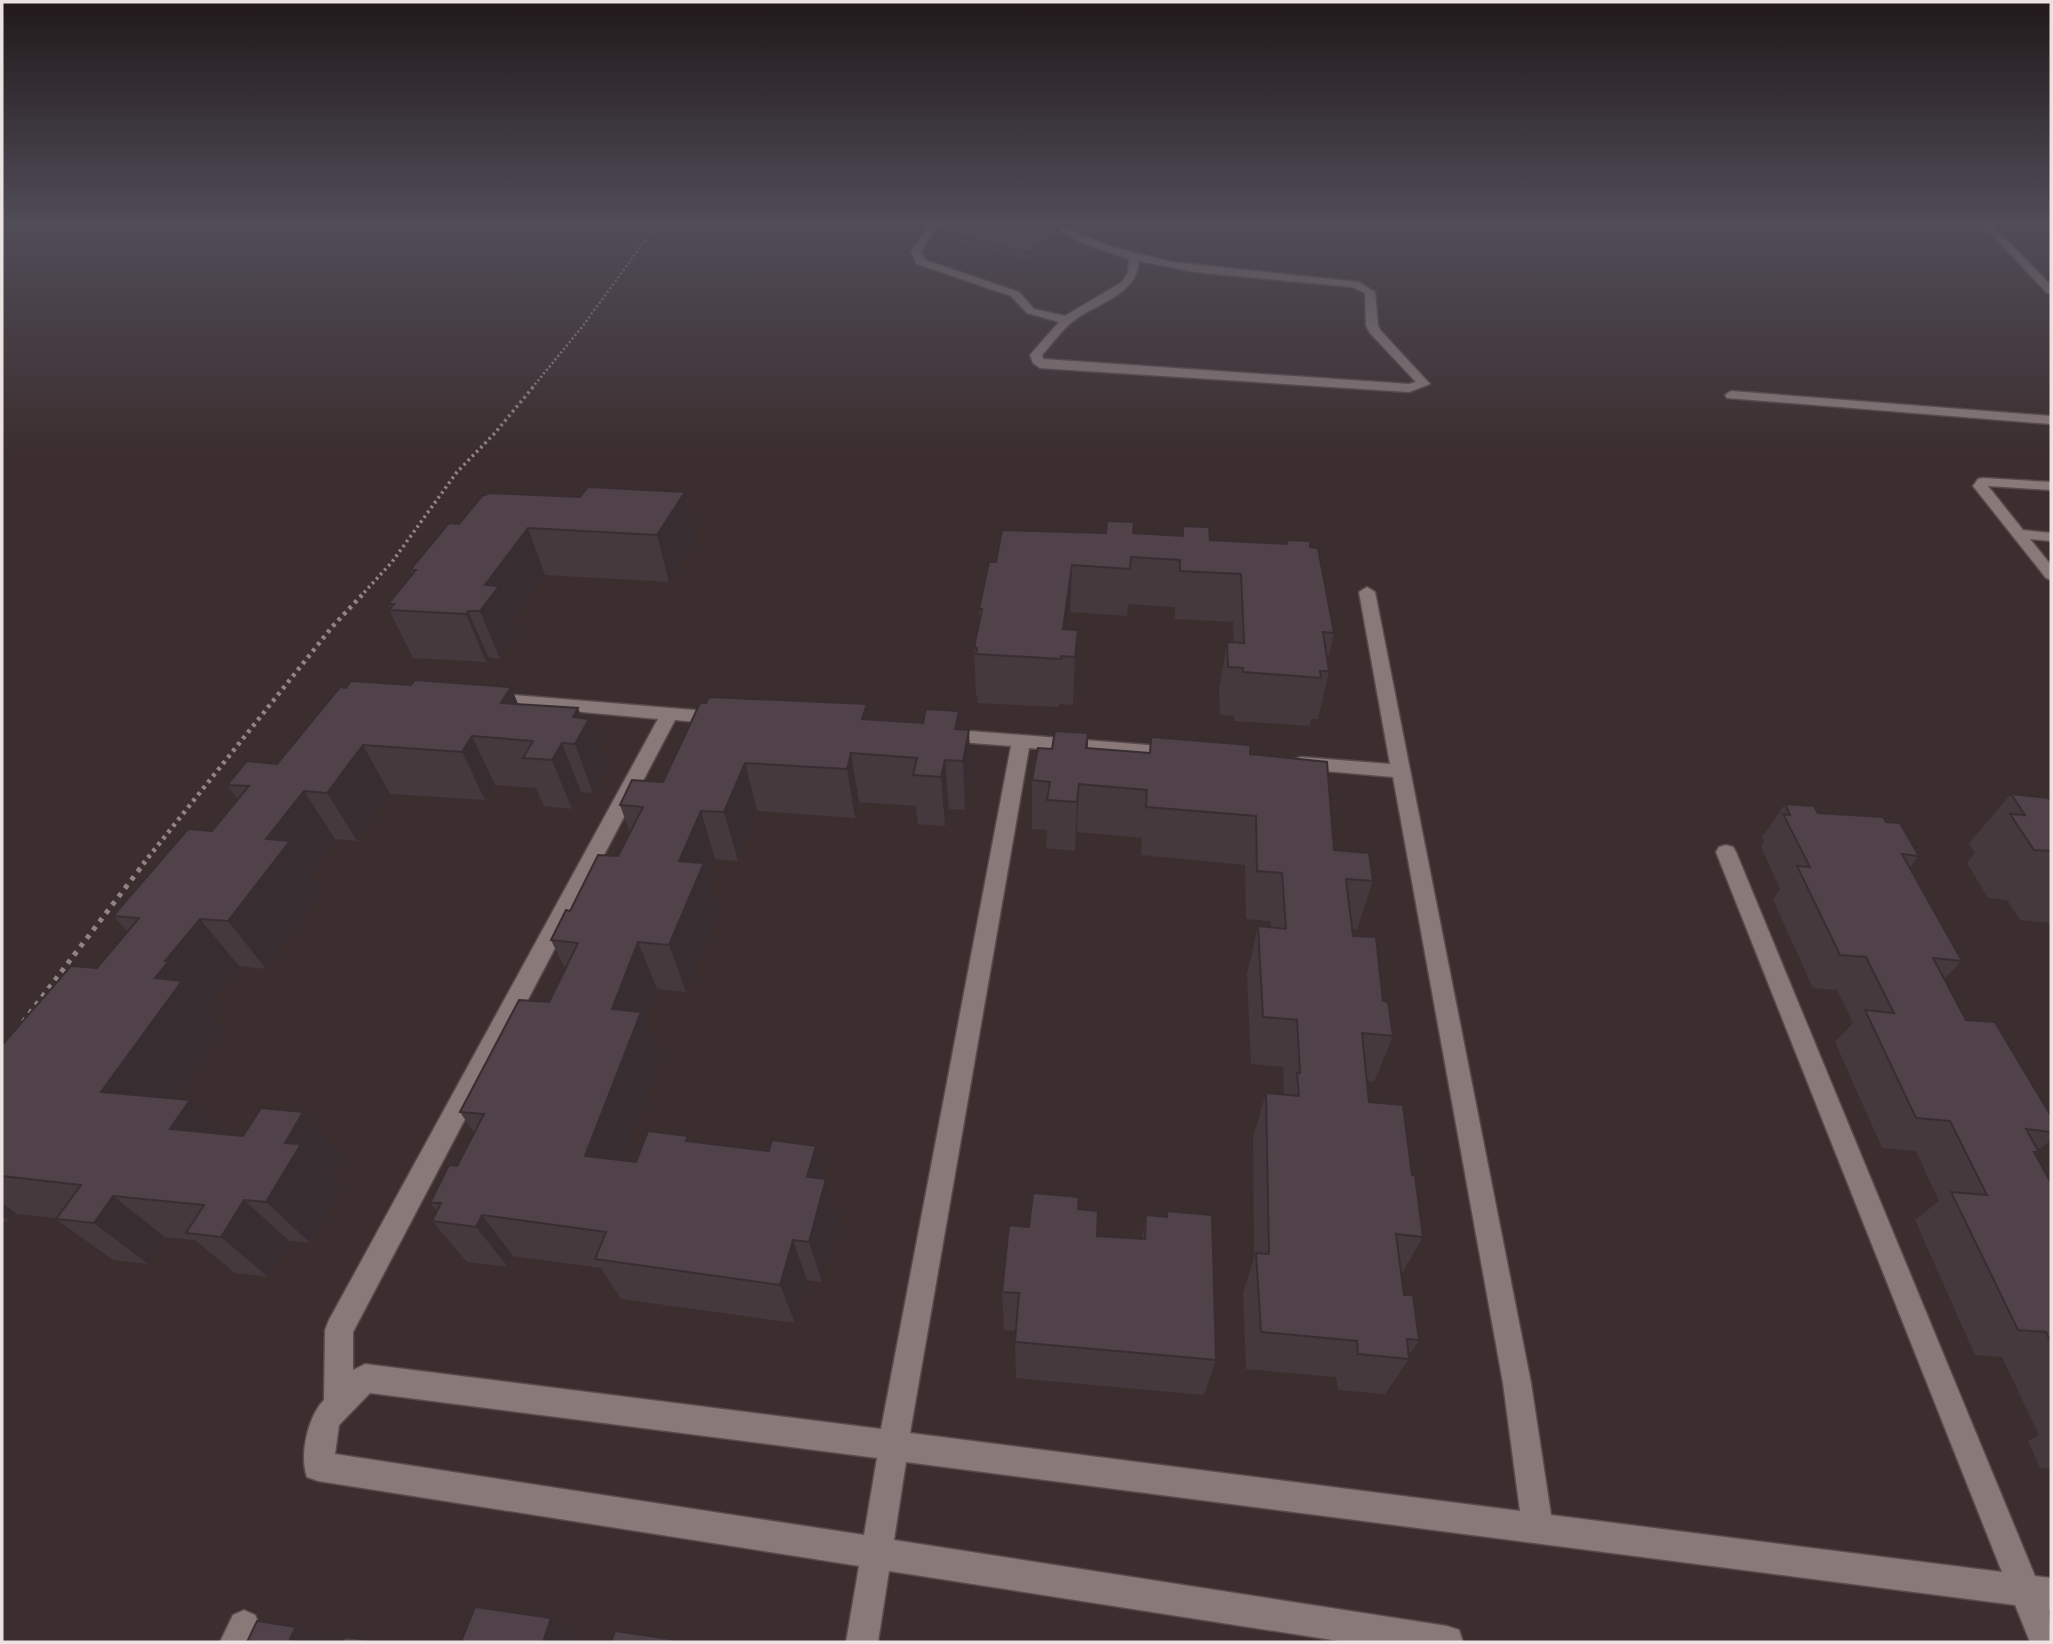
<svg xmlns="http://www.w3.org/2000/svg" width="2053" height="1644" viewBox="0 0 2053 1644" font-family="'Space Grotesk',sans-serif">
<rect width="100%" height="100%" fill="#3c2e2f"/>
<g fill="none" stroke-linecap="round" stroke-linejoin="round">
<defs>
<g id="minor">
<path d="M 930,224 L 939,224 L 921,252 L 925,260 L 1019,292 L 1034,309 L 1065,316 L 1122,282 L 1128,272 L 1129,259 L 1084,244 L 1044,224 L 1055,224 L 1112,247 L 1172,262 L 1359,282 L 1375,292 L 1378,326 L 1381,331 L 1430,384 L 1409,392 L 1040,368 L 1033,363 L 1030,355 L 1059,322 L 1027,313 L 1011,296 L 917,264 L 911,252 ZM 1139,261 L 1194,272 L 1352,287 L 1365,293 L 1366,326 L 1370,333 L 1416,382 L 1409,384 L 1043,359 L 1042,355 C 1051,345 1061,331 1072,322 C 1095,303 1137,296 1139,261 Z"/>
<path d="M 1982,224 L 1991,224 L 2051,285 L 2051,294 L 2047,293 Z"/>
<path d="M 1731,391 L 2051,416 L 2051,424 L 1727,398 L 1725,395 Z"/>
<path d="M 1983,478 L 2051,482 L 2051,490 L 1988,486 L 2023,530 L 2051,533 L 2051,541 L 2030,539 L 2051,565 L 2051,580 L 2046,578 L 1973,486 L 1978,479 Z"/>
<path d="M 1367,587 L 1375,592 L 1531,1383 L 1551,1515 L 2002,1572 L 1716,852 L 1719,847 L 1726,845 L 1733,847 L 1736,852 L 2035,1576 L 2051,1578 L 2051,1610 L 2049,1610 L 2051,1642 L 2030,1642 L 2015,1605 L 906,1462 L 894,1540 L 1447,1626 L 1459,1630 L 1463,1642 L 1345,1642 L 889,1571 L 878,1642 L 846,1642 L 859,1566 L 318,1481 L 307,1477 C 299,1456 308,1416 324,1400 L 325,1330 L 329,1320 L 658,719 L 485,703 L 482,699 L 485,695 L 491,693 L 719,712 L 728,718 L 719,724 L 675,720 L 353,1332 L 353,1370 L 365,1364 L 881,1429 L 1011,746 L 945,741 L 936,735 L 945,729 L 1173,747 L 1179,749 L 1182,753 L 1179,757 L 1173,759 L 1029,748 L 910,1433 L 1520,1511 L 1503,1383 L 1393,777 L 1301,769 L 1295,767 L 1292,763 L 1295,759 L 1301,757 L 1390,764 L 1359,592 ZM 370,1393 L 877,1458 L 864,1535 L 335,1454 L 339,1425 Z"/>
<path d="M 244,1610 L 255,1615 L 260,1626 L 253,1642 L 220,1642 L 233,1615 Z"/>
</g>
</defs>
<!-- minor casing -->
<use href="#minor" stroke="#574b4c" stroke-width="3"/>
<!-- path-far3 -->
<path stroke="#908485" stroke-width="2.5" stroke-dasharray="2 2.5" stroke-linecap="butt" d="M 532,388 L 582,327 L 657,224"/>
<!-- path-far2 -->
<path stroke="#908485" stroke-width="3.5" stroke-dasharray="2.5 3.5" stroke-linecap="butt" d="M 360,597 L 392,562 L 457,472 L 494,434 L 534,386"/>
<!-- path-far1 -->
<path stroke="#908485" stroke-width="4.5" stroke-dasharray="3.5 4.5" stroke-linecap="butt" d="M 143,864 L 332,627 L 362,595"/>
<!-- path -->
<path stroke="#908485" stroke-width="5" stroke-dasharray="4.5 6" stroke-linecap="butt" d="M 23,1022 L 145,862"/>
<!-- minor -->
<use href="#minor" fill="#897979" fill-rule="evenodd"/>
</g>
<!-- wall -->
<g fill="#45393e">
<path d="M 1060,228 L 1060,235 L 1031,259 L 1001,255 L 1001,252 L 948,241 L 947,234 Z"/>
<path d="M 685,492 L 696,538 L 669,582 L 545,575 L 512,620 L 517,633 L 500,659 L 489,658 L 486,662 L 413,658 L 389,610 L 390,609 L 388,604 L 412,574 L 410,570 L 459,524 L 580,497 Z"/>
<path d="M 1183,526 L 1210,540 L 1286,544 L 1287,540 L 1310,547 L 1334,633 L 1328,660 L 1329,671 L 1318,719 L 1311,719 L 1310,726 L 1234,721 L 1234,716 L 1220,715 L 1219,690 L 1227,642 L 1234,642 L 1233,622 L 1175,619 L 1175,607 L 1128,604 L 1127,616 L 1070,612 L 1068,630 L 1078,630 L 1076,678 L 1073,705 L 1059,704 L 1059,707 L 978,703 L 978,696 L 976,696 L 974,648 L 979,621 L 979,609 L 996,562 L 1106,533 L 1182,536 Z"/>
<path d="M 411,685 L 511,687 L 518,704 L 582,718 L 607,767 L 593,793 L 581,792 L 572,809 L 544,806 L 536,788 L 495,785 L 485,800 L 390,794 L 357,841 L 335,839 L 311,873 L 323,890 L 266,969 L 239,966 L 209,1007 L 211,1008 L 209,1011 L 224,1028 L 176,1099 L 224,1134 L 343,1156 L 331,1176 L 341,1187 L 310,1243 L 289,1241 L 268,1277 L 235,1273 L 195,1240 L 165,1237 L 148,1264 L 113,1260 L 56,1219 L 57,1218 L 17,1214 L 10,1222 L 2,1221 L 2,1045 L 97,968 L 128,932 L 113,916 L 212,831 L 238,800 L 227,785 L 277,764 L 346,688 Z"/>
<path d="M 869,720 L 960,730 L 971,779 L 965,810 L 949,809 L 945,826 L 918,824 L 916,806 L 859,802 L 855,818 L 757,811 L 738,861 L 715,859 L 708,876 L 719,911 L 686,992 L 657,989 L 645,1021 L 661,1058 L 623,1160 L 636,1162 L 690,1142 L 825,1179 L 838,1221 L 822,1282 L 807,1280 L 795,1323 L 621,1299 L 601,1268 L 513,1256 L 508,1267 L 467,1262 L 432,1221 L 437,1211 L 430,1203 L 457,1166 L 474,1133 L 460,1112 L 549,1002 L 565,969 L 551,940 L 618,856 L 630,833 L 620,805 L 663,782 Z"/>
<path d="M 1088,733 L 1088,748 L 1149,753 L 1250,754 L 1334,850 L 1373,881 L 1357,929 L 1352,929 L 1353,936 L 1383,1001 L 1393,1036 L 1374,1082 L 1367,1081 L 1369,1102 L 1412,1175 L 1423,1237 L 1401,1275 L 1404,1295 L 1419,1340 L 1409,1355 L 1409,1359 L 1385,1394 L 1338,1390 L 1336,1377 L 1246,1369 L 1243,1293 L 1254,1258 L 1253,1137 L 1266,1093 L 1284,1094 L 1283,1067 L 1251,1064 L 1247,974 L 1258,926 L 1271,927 L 1271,921 L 1246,919 L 1245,865 L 1141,855 L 1142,838 L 1077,832 L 1075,851 L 1046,848 L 1047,830 L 1032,829 L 1032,780 L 1052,749 Z"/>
<path d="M 2011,794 L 2051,801 L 2051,923 L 2020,920 L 2007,900 L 1988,898 L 1967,863 L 1975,853 L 1969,843 Z"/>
<path d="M 1785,804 L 1818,813 L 1886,822 L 1919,856 L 1909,868 L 1962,961 L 1944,979 L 1966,1020 L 2051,1116 L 2051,1140 L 2038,1150 L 2039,1152 L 2036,1155 L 2051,1183 L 2051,1469 L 2040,1468 L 2028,1441 L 2039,1435 L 2002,1357 L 1975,1355 L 1915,1220 L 1939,1201 L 1916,1151 L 1882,1148 L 1835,1042 L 1853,1023 L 1837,990 L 1813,988 L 1773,900 L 1780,889 L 1761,847 L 1764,842 L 1762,837 Z"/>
<path d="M 1078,1209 L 1097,1236 L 1142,1239 L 1146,1215 L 1166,1217 L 1167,1211 L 1216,1360 L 1204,1395 L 1016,1378 L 1015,1342 L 1016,1331 L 1004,1330 L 1002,1292 Z"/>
</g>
<!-- shaded-wall -->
<g fill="#382e32">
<path d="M 1060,228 L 1060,235 L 1031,259 L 1031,252 Z"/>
<path d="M 685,492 L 696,538 L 669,582 L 657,535 Z"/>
<path d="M 528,528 L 545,575 L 512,620 L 517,633 L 500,659 L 480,611 L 485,585 Z"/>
<path d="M 1072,565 L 1070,612 L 1064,656 L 1063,629 Z"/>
<path d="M 468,611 L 489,658 L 486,662 L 466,614 Z"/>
<path d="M 1078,630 L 1076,678 L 1073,705 L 1075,657 Z"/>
<path d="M 511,687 L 531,736 L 501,703 Z"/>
<path d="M 867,704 L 873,752 L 862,719 Z"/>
<path d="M 578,708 L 585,726 L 589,719 L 607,767 L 593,793 L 575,744 L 573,717 Z"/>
<path d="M 959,711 L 962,760 L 955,729 Z"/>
<path d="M 969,730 L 971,779 L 965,810 L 963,761 Z"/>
<path d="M 472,736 L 495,785 L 485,800 L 462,752 Z"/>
<path d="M 562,743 L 581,792 L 572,809 L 552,760 Z"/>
<path d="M 363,745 L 390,794 L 357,841 L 327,793 Z"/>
<path d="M 851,753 L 859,802 L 855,818 L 847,769 Z"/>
<path d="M 945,760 L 949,809 L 945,826 L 941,777 Z"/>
<path d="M 745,763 L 757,811 L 738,861 L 724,812 Z"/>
<path d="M 1079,784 L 1077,832 L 1075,851 L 1077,802 Z"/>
<path d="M 304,791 L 335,839 L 311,873 L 323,890 L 266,969 L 228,921 L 266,839 Z"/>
<path d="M 701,811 L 715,859 L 708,876 L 719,911 L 686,992 L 669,945 L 679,861 Z"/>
<path d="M 200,919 L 239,966 L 209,1007 L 211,1008 L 209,1011 L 224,1028 L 150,1137 L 101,1092 L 155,978 L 165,961 Z"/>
<path d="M 638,942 L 657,989 L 645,1021 L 661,1058 L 609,1198 L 585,1156 L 612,1009 Z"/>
<path d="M 190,1100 L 235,1145 L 170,1129 Z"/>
<path d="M 303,1112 L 343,1156 L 331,1176 L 341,1187 L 310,1243 L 266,1202 L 285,1143 Z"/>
<path d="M 816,1146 L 838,1221 L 822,1282 L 809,1242 L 807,1177 Z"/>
<path d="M 113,1196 L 165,1237 L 148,1264 L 94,1223 Z"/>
<path d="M 244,1200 L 289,1241 L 268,1277 L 221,1237 Z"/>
<path d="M 2,1203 L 17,1214 L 10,1222 L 2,1216 Z"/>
<path d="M 482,1215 L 513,1256 L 508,1267 L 476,1227 Z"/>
<path d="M 793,1240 L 807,1280 L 795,1323 L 780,1285 Z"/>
<path d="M 551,1618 L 575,1633 L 572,1642 L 543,1642 Z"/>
<path d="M 296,1627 L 332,1641 L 298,1642 L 290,1639 Z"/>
</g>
<!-- building -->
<g fill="#504248" stroke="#382e32" stroke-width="2">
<path d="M 965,224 L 1050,224 L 1060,228 L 1031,252 L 1001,249 L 1004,246 L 947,234 Z"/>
<path d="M 588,487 L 685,492 L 657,535 L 528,528 L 485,585 L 499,586 L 480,611 L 468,611 L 466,614 L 389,610 L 394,604 L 388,604 L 416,570 L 410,570 L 449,523 L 459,524 L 482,496 L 490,493 L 580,497 Z"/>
<path d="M 1107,521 L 1134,522 L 1133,533 L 1183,536 L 1183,526 L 1209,527 L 1210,540 L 1287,544 L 1287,540 L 1310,541 L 1310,547 L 1318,548 L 1334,633 L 1323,632 L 1329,671 L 1320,671 L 1321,678 L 1243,672 L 1243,668 L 1228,667 L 1227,642 L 1244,643 L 1241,574 L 1180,571 L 1180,560 L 1131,557 L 1130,569 L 1072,565 L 1063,629 L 1078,630 L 1075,657 L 1061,656 L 1061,659 L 976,654 L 977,648 L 974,648 L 982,609 L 979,609 L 989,562 L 996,562 L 1002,530 L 1106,533 Z"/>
<path d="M 415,680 L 511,687 L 501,703 L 578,708 L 573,717 L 589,719 L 575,744 L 562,743 L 552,760 L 523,758 L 533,741 L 472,736 L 462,752 L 363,745 L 327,793 L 304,791 L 266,839 L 290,841 L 228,921 L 200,919 L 165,961 L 169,961 L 155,978 L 182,981 L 101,1092 L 190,1100 L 170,1129 L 243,1136 L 261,1108 L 303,1112 L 285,1143 L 301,1144 L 266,1202 L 244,1200 L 221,1237 L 186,1233 L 204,1205 L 113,1196 L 94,1223 L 56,1219 L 81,1185 L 2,1176 L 2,1045 L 71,966 L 97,968 L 139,918 L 113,916 L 188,829 L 212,831 L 249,786 L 227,785 L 247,761 L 277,764 L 340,687 L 346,688 L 351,681 L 411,685 Z"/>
<path d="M 709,697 L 867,704 L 862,719 L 923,723 L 926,709 L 959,711 L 955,729 L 969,730 L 963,761 L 945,760 L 941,777 L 913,775 L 917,758 L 851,753 L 847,769 L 745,763 L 724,812 L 701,811 L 679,861 L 704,863 L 669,945 L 638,942 L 612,1009 L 641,1012 L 585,1156 L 636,1162 L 648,1131 L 688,1136 L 686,1141 L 769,1151 L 772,1140 L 816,1146 L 807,1177 L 826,1179 L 809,1242 L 793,1240 L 780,1285 L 595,1259 L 606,1232 L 482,1215 L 476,1227 L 432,1221 L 441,1203 L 430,1203 L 449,1165 L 457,1166 L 484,1114 L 460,1112 L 519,1000 L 549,1002 L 578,943 L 551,940 L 566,910 L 570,911 L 598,855 L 618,856 L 643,807 L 620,805 L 632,780 L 663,782 L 700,703 L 706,703 Z"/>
<path d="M 1055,731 L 1088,733 L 1086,748 L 1150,753 L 1151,737 L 1250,745 L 1250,754 L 1327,762 L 1334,850 L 1369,853 L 1373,881 L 1346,879 L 1353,936 L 1376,937 L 1383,1001 L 1388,1002 L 1393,1036 L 1362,1033 L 1369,1102 L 1403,1105 L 1412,1175 L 1415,1175 L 1423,1237 L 1396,1234 L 1404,1295 L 1413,1295 L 1419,1340 L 1407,1339 L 1409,1359 L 1358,1354 L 1357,1341 L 1261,1332 L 1256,1253 L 1269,1254 L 1266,1093 L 1299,1096 L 1297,1073 L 1300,1073 L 1297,1020 L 1263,1017 L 1258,926 L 1286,929 L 1282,873 L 1257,871 L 1256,816 L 1146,807 L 1147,790 L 1079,784 L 1077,802 L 1047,800 L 1050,782 L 1032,780 L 1038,748 L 1052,749 Z"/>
<path d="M 2011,794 L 2049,798 L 2051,801 L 2051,851 L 2034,850 L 2010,814 L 2025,815 Z"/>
<path d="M 1785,804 L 1814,806 L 1818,813 L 1883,817 L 1886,822 L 1900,823 L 1919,856 L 1902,854 L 1962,961 L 1933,958 L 1966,1020 L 1995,1022 L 2051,1116 L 2051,1132 L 2026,1129 L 2039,1152 L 2034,1152 L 2051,1183 L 2051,1343 L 2046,1332 L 2018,1330 L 1951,1192 L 1987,1195 L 1950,1121 L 1916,1118 L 1865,1010 L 1894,1013 L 1866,957 L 1840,955 L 1797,866 L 1810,867 L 1783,814 L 1790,815 Z"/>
<path d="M 1033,1193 L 1079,1197 L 1078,1209 L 1098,1211 L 1097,1236 L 1145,1239 L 1146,1215 L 1167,1217 L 1167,1211 L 1212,1215 L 1216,1360 L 1015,1342 L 1019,1293 L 1002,1292 L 1009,1225 L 1029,1227 Z"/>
<path d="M 475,1607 L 551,1618 L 543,1642 L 461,1642 Z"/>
<path d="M 257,1621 L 296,1627 L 290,1639 L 312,1642 L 247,1642 Z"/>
<path d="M 615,1631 L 690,1642 L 611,1642 Z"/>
<path d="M 345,1637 L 385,1642 L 342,1642 Z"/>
</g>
<!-- sky -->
<linearGradient id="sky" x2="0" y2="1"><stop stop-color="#21191a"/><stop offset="0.49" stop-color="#504c58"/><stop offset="1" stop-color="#504c58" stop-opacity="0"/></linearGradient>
<rect width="2053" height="454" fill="url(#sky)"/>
<!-- border -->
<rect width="2053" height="1644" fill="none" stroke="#ebe2e2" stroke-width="7"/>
</svg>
